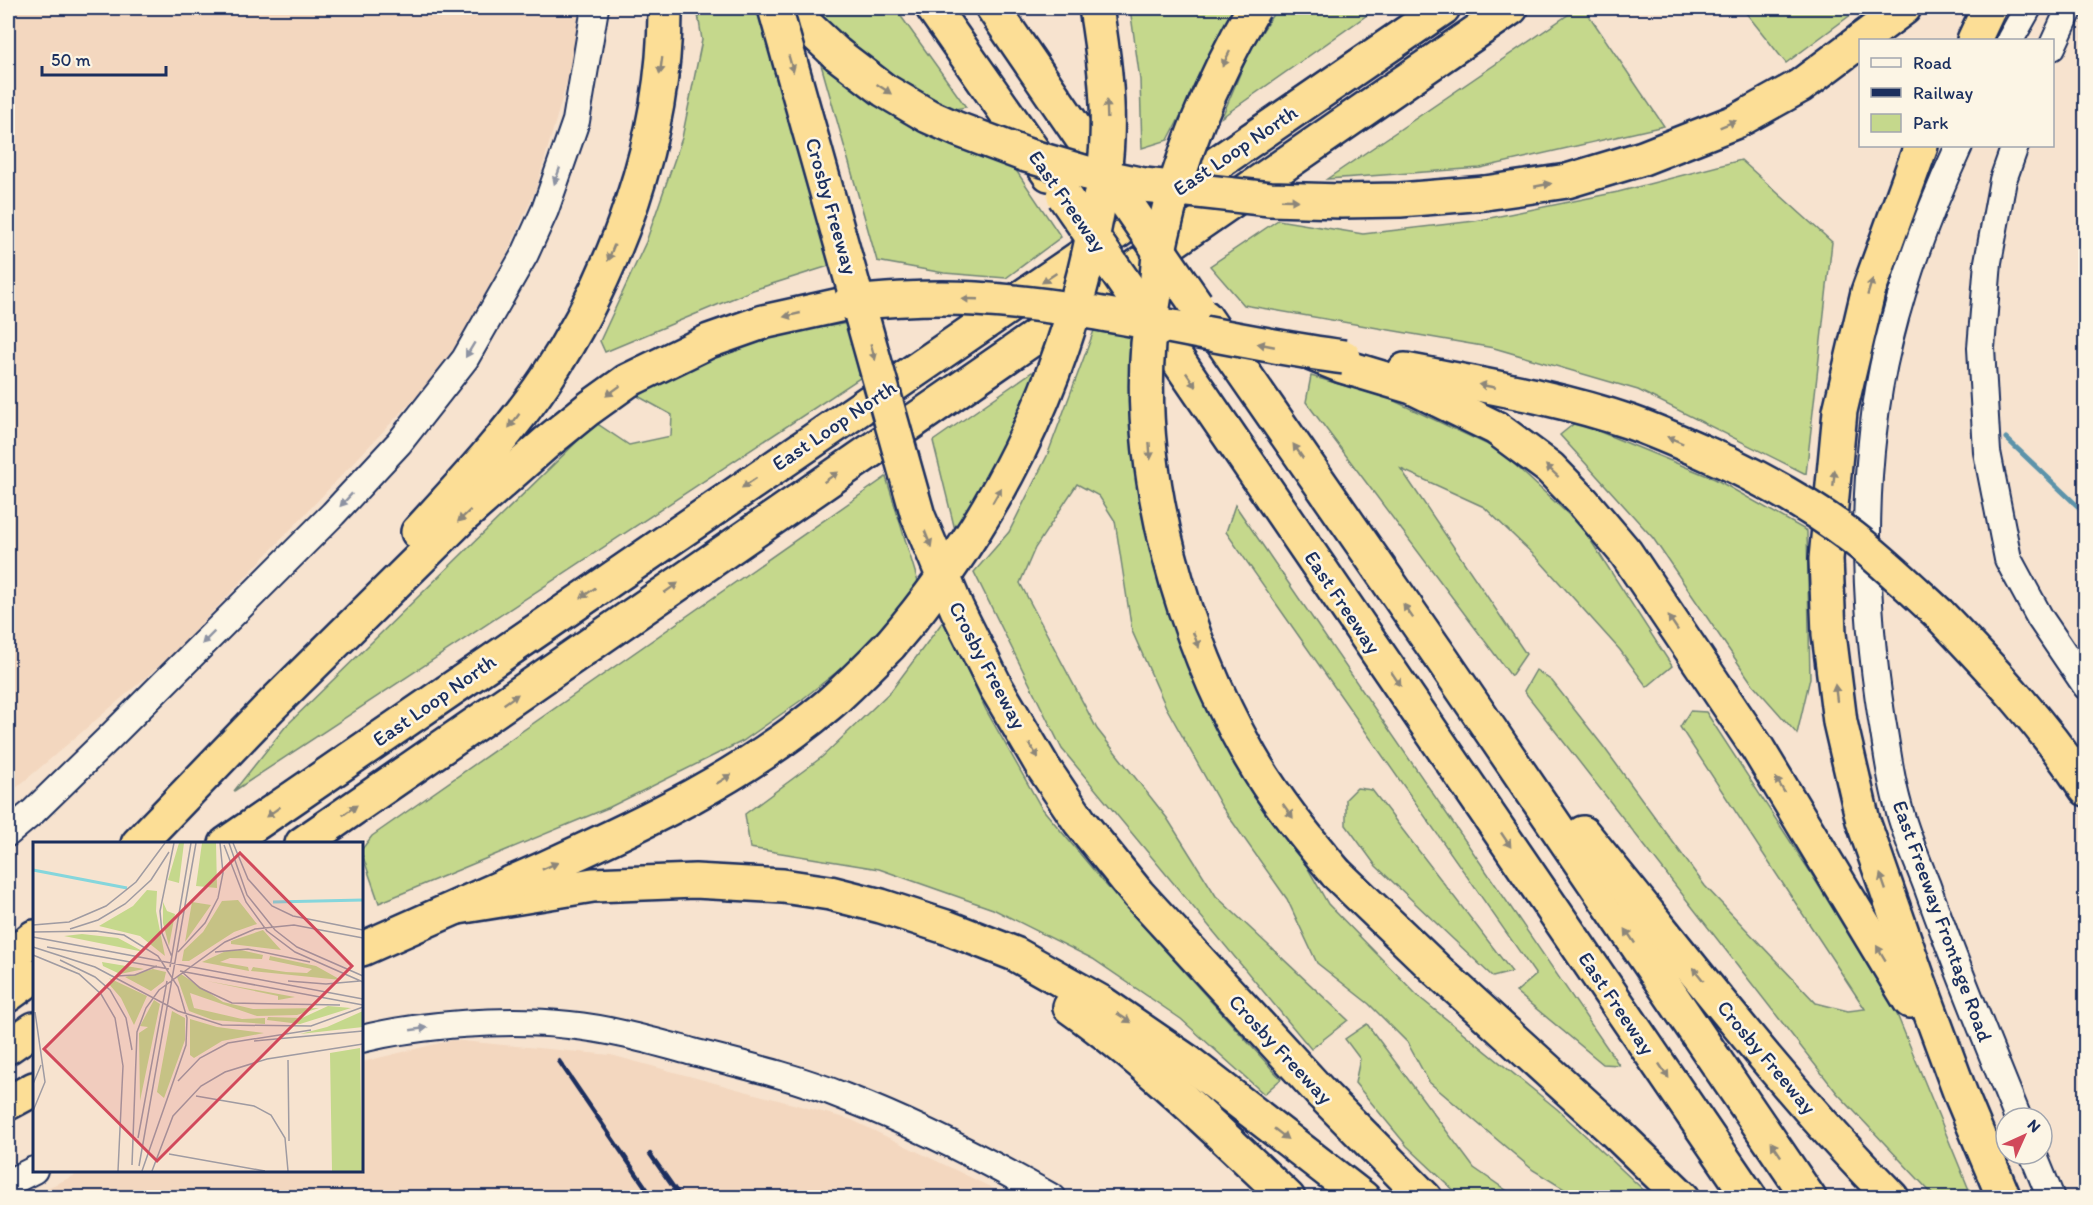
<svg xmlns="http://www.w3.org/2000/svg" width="2093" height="1205" viewBox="0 0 2093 1205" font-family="Itim,sans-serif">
<rect width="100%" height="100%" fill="#f7e3cf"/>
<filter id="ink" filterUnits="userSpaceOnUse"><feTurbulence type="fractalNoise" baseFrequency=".0167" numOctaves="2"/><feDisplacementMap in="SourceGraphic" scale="12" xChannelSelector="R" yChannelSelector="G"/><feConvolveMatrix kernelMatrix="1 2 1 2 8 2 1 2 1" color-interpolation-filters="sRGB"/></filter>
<g filter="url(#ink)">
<!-- built -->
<g fill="#f3d7bf">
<path d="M 8,8 L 579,8 L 575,54 L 536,189 L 482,310 L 426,386 L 171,656 L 8,795 Z"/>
<path d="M 452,1040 L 611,1055 L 852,1120 L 1011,1197 L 28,1197 L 84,1171 L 362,1170 L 362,1062 Z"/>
</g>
<!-- green -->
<g fill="#c5d88c" stroke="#708475" stroke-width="1.5">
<path d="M 697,8 L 757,8 L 832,265 L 753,290 L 605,352 L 600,341 L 646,242 L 682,138 L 702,40 Z"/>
<path d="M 804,8 L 895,8 L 966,107 L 955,109 L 898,81 Z"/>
<path d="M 1130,8 L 1236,8 L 1168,140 L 1142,148 L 1140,80 Z"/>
<path d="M 1277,8 L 1377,8 L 1222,117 L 1249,52 Z"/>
<path d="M 1578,8 L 1584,8 L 1664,126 L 1480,168 L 1327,179 Z"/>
<path d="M 1742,8 L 1860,8 L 1786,63 Z"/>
<path d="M 816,47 L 1007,157 L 1061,237 L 1006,278 L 944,273 L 877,261 Z"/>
<path d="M 1741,160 L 1832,242 L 1806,474 L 1638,390 L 1494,348 L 1244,305 L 1210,266 L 1278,220 L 1363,234 L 1475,221 L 1618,192 Z"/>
<path d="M 849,323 L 860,378 L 234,791 L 286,726 L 596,423 L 629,445 L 671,436 L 672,415 L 634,394 L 703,362 L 780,334 Z"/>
<path d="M 1095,328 L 1129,332 L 1138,344 L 1142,484 L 1288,833 L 1328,904 L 1419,997 L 1557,1109 L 1651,1197 L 1577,1197 L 1533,1170 L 1429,1082 L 1407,1042 L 1369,1004 L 1317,963 L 1287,899 L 1222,807 L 1166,707 L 1132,631 L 1115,521 L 1099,496 L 1077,484 L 1035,548 L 1020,583 L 1097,729 L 1167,818 L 1216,896 L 1348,1020 L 1311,1049 L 1062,749 L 974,572 L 1009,532 L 1047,456 Z"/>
<path d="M 1032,372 L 1037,377 L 993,483 L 957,538 L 933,441 Z"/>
<path d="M 1311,376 L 1388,398 L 1499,450 L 1582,527 L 1672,666 L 1647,687 L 1620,650 L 1539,560 L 1484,507 L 1401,469 L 1526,654 L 1511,676 L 1306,402 Z"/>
<path d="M 1576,422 L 1715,479 L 1807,531 L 1810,678 L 1797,734 L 1751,682 L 1653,538 L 1560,435 Z"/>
<path d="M 886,477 L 919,585 L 853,659 L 800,701 L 743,741 L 610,807 L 379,903 L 362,854 L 362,849 L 372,836 Z"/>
<path d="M 1235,505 L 1619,1065 L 1603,1064 L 1516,992 L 1536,975 L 1226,532 Z"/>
<path d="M 944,620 L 986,710 L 1041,807 L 1106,885 L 1281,1079 L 1264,1094 L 1181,1019 L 1093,959 L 993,909 L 879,869 L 750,848 L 745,814 L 822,757 L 891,691 Z"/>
<path d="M 1536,670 L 1552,681 L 1603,746 L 1705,886 L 1816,1003 L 1848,1011 L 1865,1009 L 1680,727 L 1690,711 L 1706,712 L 1809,870 L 1896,1012 L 1972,1197 L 1935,1197 L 1837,1093 L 1524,691 Z"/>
<path d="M 1357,788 L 1372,790 L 1512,972 L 1493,977 L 1376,866 L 1346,825 L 1346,799 Z"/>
<path d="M 1367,1024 L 1474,1168 L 1516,1197 L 1461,1197 L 1407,1146 L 1355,1083 L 1360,1059 L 1345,1039 Z"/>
</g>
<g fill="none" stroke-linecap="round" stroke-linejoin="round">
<!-- stream -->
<path stroke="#5b93aa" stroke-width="5" d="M 2006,438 L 2086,514"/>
<defs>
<g id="secondary">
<path d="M 2010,40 L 2028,8"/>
<path d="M 2052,47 L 2070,8"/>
<path d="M 1959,146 C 1919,233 1883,335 1873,432 C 1862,527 1867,626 1882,720 C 1887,748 1890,778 1898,805 C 1905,833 1917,860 1927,886 C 1955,965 1987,1041 2018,1118"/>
<path d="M 2015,146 L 2003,180 L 1988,262 L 1981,348 L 1987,452 L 2008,559 L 2040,618 L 2086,686"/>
<path d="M 8,833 L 33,812 L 108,739 L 333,514 L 399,443 L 465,359 L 525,254 L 545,210 L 576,121 L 595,8"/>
<path d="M 362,1039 C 421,1024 508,1018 569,1025 C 611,1029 652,1041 693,1052 C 744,1065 796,1077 845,1097 C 917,1125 986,1160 1053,1198"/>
<path d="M 2033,1154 L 2051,1198"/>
<path d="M 8,1183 L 34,1170"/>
</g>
<g id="highway">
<path d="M 788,8 L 837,54"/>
<path d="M 933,8 L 1049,174"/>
<path d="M 993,8 L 1101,166"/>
<path d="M 1861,40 L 1904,8"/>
<path d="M 1974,40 L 1989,8"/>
<path d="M 1921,146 L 1868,292 L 1840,411 L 1826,559 L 1829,634 L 1840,722 L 1863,821 L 1921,987 L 1961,1095 L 2004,1198"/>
<path d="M 1485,193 L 1567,181 L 1643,158 L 1737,121 L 1800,86 L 1860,41"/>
<path d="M 1205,317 L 1442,659 L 1809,1198"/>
<path d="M 1158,331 L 1750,1198"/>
<path d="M 1312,354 L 1342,366 L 1412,387 L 1496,428 L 1550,468 L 1583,502 L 1626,553 L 1758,749 L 1910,1001"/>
<path d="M 1405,370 C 1481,385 1557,397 1630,422 C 1664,434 1696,449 1728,463"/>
<path d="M 418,532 C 462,484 509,434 546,379 C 616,273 666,136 665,8"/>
<path d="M 1939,614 C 1992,669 2044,725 2086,789"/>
<path d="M 1583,833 C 1684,956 1780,1085 1892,1198"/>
<path d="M 138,844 L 269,708 L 460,519 L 546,443 L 588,409 L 627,381 L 709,341 L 763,322 L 849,303"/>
<path d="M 226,844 L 1443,8"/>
<path d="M 302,844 L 1511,8"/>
<path d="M 1336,873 L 1438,971 L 1614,1131 L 1683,1198"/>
<path d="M 458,907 L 593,885 L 695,881 L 783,886 L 830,893 L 881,906 L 946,927 L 1015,954 L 1102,1003 L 1188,1062 L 1363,1198"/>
<path d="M 362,949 C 423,922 484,895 545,868 C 644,823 744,776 828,705 C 850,686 870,665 890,645"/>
<path d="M 8,958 L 34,937"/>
<path d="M 8,995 L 34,976"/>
<path d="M 1070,1007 C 1149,1063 1217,1131 1288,1198"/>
<path d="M 8,1047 L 34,1029"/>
<path d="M 1322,1094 L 1425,1198"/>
<path d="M 8,1103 L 34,1089"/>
</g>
</defs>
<!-- secondary casing -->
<use href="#secondary" stroke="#1b2f5e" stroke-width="30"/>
<!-- highway casing -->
<use href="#highway" stroke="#1b2f5e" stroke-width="38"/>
<!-- secondary -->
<use href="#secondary" stroke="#fcf5e5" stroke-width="26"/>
<!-- highway -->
<use href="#highway" stroke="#fcde96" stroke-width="33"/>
<!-- rail -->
<g stroke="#1b2f5e" stroke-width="4.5">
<path d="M 559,1061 L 653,1198"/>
<path d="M 650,1154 L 681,1198"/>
</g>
<defs>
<g id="highway-bridge">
<path d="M 775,8 L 918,516 L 957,609 L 997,689 L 1043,767 L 1080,822 L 1138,894 L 1322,1094"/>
<path d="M 1254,8 C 1213,78 1180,156 1162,237 C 1158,253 1158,271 1156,288 C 1153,306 1150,325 1148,344 C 1137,480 1183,638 1250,756 C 1274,798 1305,836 1336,873"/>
<path d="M 837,54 L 884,90 L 928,116 L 957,129 L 1026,155 L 1087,173 L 1144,185 L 1270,199 L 1341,201 L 1400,200 L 1485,193"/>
<path d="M 1103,169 L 1196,304"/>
<path d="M 1064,196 L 1157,330"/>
<path d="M 849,303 C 891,299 933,296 976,299 C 1100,306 1222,341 1344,357"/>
<path d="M 1728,463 C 1771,484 1814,508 1852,537 C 1883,561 1911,588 1939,614"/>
<path d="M 890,645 C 993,525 1064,384 1094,229 C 1100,199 1106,169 1107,139 C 1109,95 1103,51 1096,8"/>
</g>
</defs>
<!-- highway-bridge casing -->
<use href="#highway-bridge" stroke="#1b2f5e" stroke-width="38" stroke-linecap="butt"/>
<!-- highway-bridge -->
<use href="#highway-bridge" stroke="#fcde96" stroke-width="33"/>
</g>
<!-- one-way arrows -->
<defs><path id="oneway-solid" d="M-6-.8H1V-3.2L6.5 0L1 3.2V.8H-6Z" transform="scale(1.5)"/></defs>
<g fill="#8c867a">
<use href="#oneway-solid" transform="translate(1226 59) rotate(116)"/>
<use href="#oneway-solid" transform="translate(791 64) rotate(74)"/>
<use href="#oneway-solid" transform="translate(661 66) rotate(98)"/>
<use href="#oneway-solid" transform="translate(884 89) rotate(34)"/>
<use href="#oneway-solid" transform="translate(1107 109) rotate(-92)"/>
<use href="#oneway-solid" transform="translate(1728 124) rotate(-22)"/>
<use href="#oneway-solid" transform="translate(1543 185) rotate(-11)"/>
<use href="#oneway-solid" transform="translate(1290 200) rotate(2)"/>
<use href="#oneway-solid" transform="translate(611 253) rotate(112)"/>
<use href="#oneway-solid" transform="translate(1049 278) rotate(146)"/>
<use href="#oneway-solid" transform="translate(1870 287) rotate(-73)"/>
<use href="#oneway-solid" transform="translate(970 299) rotate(-178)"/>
<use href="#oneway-solid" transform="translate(792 315) rotate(167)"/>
<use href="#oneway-solid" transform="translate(1266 345) rotate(-169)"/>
<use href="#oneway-solid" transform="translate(873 352) rotate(74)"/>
<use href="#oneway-solid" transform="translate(1191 380) rotate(56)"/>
<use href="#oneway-solid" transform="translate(1487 386) rotate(-169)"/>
<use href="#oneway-solid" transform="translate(613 391) rotate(144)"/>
<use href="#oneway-solid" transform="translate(514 421) rotate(127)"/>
<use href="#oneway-solid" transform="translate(1675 440) rotate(-157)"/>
<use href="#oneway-solid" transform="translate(1150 451) rotate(86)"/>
<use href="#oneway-solid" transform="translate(1298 451) rotate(-125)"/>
<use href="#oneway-solid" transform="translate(1552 471) rotate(-137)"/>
<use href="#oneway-solid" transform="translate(831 477) rotate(-35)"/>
<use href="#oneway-solid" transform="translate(1834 478) rotate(-85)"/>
<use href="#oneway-solid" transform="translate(749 483) rotate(146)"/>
<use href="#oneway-solid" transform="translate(997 495) rotate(-60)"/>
<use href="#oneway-solid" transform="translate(464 516) rotate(137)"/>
<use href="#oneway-solid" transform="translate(928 539) rotate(68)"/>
<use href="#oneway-solid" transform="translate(671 588) rotate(-35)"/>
<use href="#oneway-solid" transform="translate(588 593) rotate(145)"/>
<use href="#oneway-solid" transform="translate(1408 611) rotate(-125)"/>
<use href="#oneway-solid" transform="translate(1673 623) rotate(-124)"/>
<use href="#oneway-solid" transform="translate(1196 640) rotate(69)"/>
<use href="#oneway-solid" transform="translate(1396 679) rotate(56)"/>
<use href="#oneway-solid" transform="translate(1836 693) rotate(-97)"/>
<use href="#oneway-solid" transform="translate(511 699) rotate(-35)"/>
<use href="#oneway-solid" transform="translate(1034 751) rotate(59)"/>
<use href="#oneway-solid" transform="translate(724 779) rotate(-32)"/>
<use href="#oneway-solid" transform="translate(1780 785) rotate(-121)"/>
<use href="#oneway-solid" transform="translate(350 810) rotate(-35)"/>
<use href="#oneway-solid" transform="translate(1288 811) rotate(54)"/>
<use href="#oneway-solid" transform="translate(273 812) rotate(145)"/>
<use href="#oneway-solid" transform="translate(1506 840) rotate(56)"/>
<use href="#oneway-solid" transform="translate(550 866) rotate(-24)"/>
<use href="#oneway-solid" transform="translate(1883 882) rotate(-109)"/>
<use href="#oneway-solid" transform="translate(1630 936) rotate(-124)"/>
<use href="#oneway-solid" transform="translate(1881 953) rotate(-121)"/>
<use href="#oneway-solid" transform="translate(1698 974) rotate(-129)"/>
<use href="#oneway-solid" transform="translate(1124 1018) rotate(33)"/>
<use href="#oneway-solid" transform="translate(1664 1071) rotate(56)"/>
<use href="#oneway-solid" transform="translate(1281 1134) rotate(38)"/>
<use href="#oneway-solid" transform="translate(1776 1149) rotate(-124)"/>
</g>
<g fill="#8c92a2">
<use href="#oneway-solid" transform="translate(557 176) rotate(109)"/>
<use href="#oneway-solid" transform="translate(470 350) rotate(121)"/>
<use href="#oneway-solid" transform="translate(346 500) rotate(133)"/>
<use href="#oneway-solid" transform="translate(208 638) rotate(135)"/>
<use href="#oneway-solid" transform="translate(419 1029) rotate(-8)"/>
</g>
</g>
<g text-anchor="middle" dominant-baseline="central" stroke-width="5" stroke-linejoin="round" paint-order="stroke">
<!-- street labels -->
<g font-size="21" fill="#1b2f5e" stroke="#fcf5e5">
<text transform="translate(1235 150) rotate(-34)">East Loop North</text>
<text transform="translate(1068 201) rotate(55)">East Freeway</text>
<text transform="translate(832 206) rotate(74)">Crosby Freeway</text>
<text transform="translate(834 425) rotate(-34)">East Loop North</text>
<text transform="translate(1343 602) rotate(56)">East Freeway</text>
<text transform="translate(988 665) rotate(62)">Crosby Freeway</text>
<text transform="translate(434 700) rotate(-35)">East Loop North</text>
<text transform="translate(1943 921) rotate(70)">East Freeway Frontage Road</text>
<text transform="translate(1617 1003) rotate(56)">East Freeway</text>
<text transform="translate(1281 1049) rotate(47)">Crosby Freeway</text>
<text transform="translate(1767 1057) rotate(50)">Crosby Freeway</text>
</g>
</g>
<!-- overview -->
<g transform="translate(33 842)">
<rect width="330" height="330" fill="#f7e3cf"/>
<path d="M 146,1 L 151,1 L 146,41 L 135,38 ZM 169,1 L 183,1 L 184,46 L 163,44 ZM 114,48 L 124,49 L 123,69 L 132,114 L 107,94 L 66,84 L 100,64 ZM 205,58 L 224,82 L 201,90 L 156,119 L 149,119 L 151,108 L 170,90 L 189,59 ZM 130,60 L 134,69 L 142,72 L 136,104 L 130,81 ZM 159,60 L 178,63 L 152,100 ZM 230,88 L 248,108 L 198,102 L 198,99 ZM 49,92 L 85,96 L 111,110 L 31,94 ZM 208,108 L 230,113 L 229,117 L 197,116 L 187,120 L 215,125 L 216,129 L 169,120 L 193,109 ZM 237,114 L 283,124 L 308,138 L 218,129 L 220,125 L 253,130 L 274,131 L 279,127 L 236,118 ZM 69,120 L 111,127 L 87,132 L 70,124 ZM 120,127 L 133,130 L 131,139 L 118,149 L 92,135 ZM 148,132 L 190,160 L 220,167 L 286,166 L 264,173 L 224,174 L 157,151 L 161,166 L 209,177 L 232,176 L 232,182 L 180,178 L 156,169 L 144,135 ZM 76,136 L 114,154 L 101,183 L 88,156 L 75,141 L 79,139 ZM 174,139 L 262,155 L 245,158 L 245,154 ZM 121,158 L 127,162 L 107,259 L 106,191 L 115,185 L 107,184 ZM 295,164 L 318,166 L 267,182 L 234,178 L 235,175 L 269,176 ZM 139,169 L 152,176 L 152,198 L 131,256 L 124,250 ZM 330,169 L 330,185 L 267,192 L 294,185 ZM 157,177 L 184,185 L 231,191 L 189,199 L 161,216 L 157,213 ZM 327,206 L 329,329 L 299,329 L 297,211 Z" fill="#c5d88c"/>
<path fill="none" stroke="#85d6dc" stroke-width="3" d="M 0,28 L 94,46M 240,60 L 330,58"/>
<path fill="none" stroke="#9f9ba2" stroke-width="1.5" d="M 196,1 L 214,53 L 242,88 L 264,105 L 330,134M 200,1 L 215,37 L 239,64 L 260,74 L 330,88M 191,3 L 213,60 L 234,89 L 262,110 L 330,140M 0,83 L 36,80 L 73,64 L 103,40 L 132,1M 37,87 L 65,78 L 92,62 L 118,38 L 136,10M 0,90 L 63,89 L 91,93 L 125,114 L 145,145 L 154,176 L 153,203 L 109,329M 0,95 L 330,157M 0,105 L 62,125 L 145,169 L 189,183 L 278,184 L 330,165M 14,105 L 136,127M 145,110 L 172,81 L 185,56 L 190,31 L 187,1M 182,110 L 215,107 L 277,120M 0,113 L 46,132 L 68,152 L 82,176 L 90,224 L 85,329M 139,115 L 129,91 L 127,69 L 141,1M 27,118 L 62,135 L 77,148 L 93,176 L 99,208M 137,125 L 158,1M 147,129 L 330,163M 148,129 L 167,146 L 199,161 L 307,163M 83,134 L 102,133 L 124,124M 255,139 L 293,142 L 327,139M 221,199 L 330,189M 255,218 L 256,299M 145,239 L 167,216 L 195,201 L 278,188M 0,242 L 8,223M 163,254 L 221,264 L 238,273 L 252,296 L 255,329M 0,269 L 12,240 L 2,170M 105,296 L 134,139M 136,312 L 232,329M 99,323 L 104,190 L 113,166 L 126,148 L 192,100 L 222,87 L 261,83 L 330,96M 106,324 L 163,1M 119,329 L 140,274 L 168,244 L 192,230 L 234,217 L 330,202"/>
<path fill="#d1495b" fill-opacity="0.15" stroke="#d1495b" stroke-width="3" d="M 207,11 L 319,124 L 124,319 L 11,207 Z"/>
<rect width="330" height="330" fill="none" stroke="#1b2f5e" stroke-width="3"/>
</g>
<!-- margin -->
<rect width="2093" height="1205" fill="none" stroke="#fcf5e5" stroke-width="30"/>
<rect x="15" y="15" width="2063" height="1175" fill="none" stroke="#1b2f5e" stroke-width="2" filter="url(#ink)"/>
<!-- legend -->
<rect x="1859" y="39" width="195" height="108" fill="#fcf5e5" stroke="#a2a6af" stroke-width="1.5"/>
<rect x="1871" y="58" width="30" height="9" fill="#fcf5e5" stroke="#a2a6af" stroke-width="1.5"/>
<text x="1913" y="69" font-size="18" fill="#1b2f5e">Road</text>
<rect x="1871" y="88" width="30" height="9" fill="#1b2f5e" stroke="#a2a6af" stroke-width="1.5"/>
<text x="1913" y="99" font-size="18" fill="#1b2f5e">Railway</text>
<rect x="1871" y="114" width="30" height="18" fill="#c5d88c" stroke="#a2a6af" stroke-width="1.5"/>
<text x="1913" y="129" font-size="18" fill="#1b2f5e">Park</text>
<!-- north arrow -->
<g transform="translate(2024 1136) rotate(45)"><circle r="28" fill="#fcf5e5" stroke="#a2a6af" stroke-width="1.5"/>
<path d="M0-4.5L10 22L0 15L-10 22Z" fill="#d1495b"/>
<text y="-9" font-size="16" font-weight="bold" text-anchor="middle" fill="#1b2f5e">N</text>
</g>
<!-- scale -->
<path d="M42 66v9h124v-9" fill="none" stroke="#1b2f5e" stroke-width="3"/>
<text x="51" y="66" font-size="18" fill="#1b2f5e" stroke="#fcf5e5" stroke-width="4.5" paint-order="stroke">50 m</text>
</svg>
